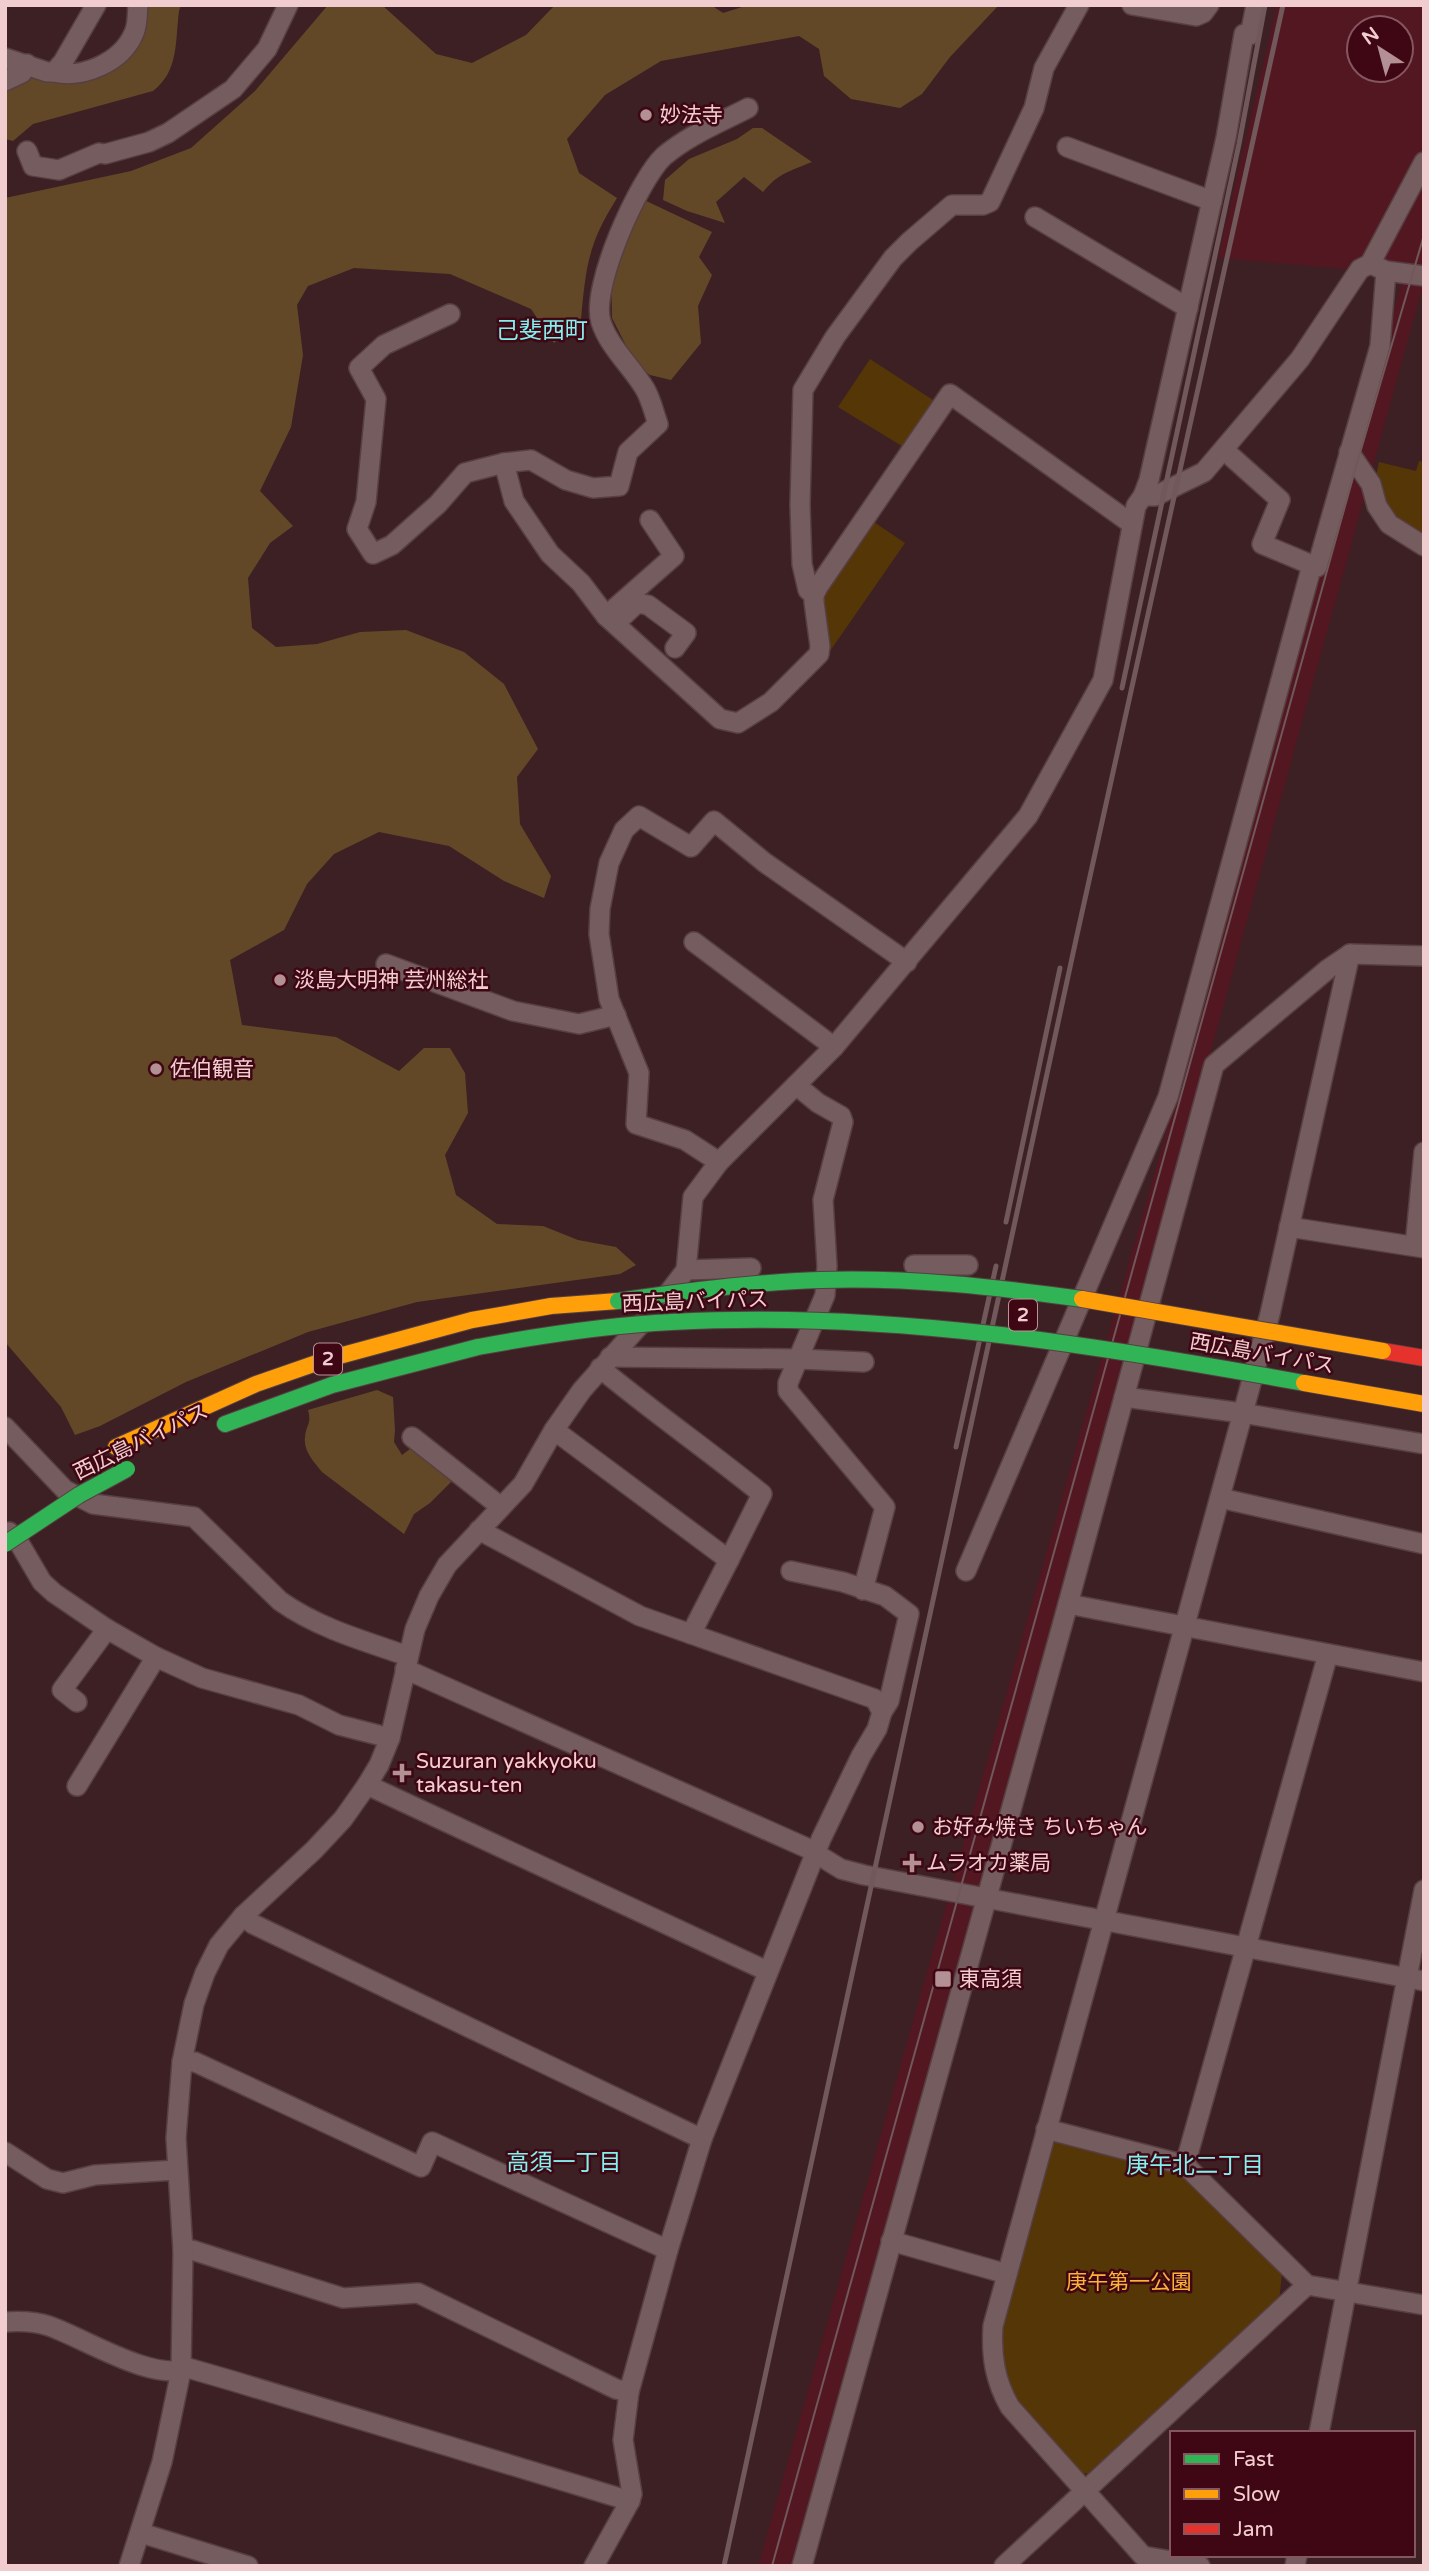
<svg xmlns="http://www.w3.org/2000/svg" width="1429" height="2571" viewBox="0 0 1429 2571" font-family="'Varela Round','Noto Sans JP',sans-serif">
<rect width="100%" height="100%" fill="#3d2024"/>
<!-- built -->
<path fill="#531721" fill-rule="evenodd" d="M 1277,5 L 1424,5 L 1424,282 L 791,2566 L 758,2566 L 1173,1108 L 1404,274 L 1218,258 ZM 1359,28 L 1401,28 L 1401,70 L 1359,70 Z"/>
<!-- green -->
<g fill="#553606">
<path d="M 870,359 L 936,402 L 905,448 L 838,407 Z"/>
<path d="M 1419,461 L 1424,462 L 1424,540 L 1392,518 L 1375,481 L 1379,462 L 1416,471 Z"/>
<path d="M 871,520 L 905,543 L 830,651 L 827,648 L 821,597 Z"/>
<path d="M 1058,2141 L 1182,2175 L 1282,2273 L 1279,2301 L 1088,2473 L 1080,2474 L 1019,2407 L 1008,2388 L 999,2341 L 1050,2144 Z"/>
</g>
<!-- forest -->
<g fill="#634827">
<path d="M 146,5 L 181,5 L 179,11 C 175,42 179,71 153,91 L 33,124 L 13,141 L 5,139 L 5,88 L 32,76 L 64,84 L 92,77 Z"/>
<path d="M 328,5 L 382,5 L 436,54 L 472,63 L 526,35 L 555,5 L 711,5 L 723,13 L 742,7 L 770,5 L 998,6 L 950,57 L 922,94 L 900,108 L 851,99 L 824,76 L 819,49 L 799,36 L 661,61 L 605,95 L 567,139 L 579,173 L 617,198 C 588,244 586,266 581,319 L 554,343 L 531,309 L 450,274 L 354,268 L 308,286 L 297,305 L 303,355 L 291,427 L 260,491 L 293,526 L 270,543 L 248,578 L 252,628 L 276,647 L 317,644 L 360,632 L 406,630 L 464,652 L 504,684 L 538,749 L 517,777 L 520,824 L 551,876 L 544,898 L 504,881 L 449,846 L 379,832 L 334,854 L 307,884 L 284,930 L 230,960 L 242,1025 L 336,1037 L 399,1071 L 424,1048 L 450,1048 L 465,1073 L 468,1113 L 445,1155 L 456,1195 L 497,1224 L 543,1226 L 578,1240 L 616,1247 L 636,1265 L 620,1274 L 417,1302 L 308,1332 L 186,1382 L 100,1426 L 75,1435 L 61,1407 L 5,1342 L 5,198 L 131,171 L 191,148 L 255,91 Z"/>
<path d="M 753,128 L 762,128 L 812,162 C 791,171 778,173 763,192 L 744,177 L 716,202 L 725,223 L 687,211 L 663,200 L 665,180 L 689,159 L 737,139 Z"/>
<path d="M 642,199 L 712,232 L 699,257 L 712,275 L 698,306 L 701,343 L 671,380 L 650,375 L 635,363 L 612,318 L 611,268 Z"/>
<path d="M 377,1390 L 393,1397 L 395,1430 L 394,1442 L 402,1455 L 414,1446 L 453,1480 L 430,1503 L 414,1514 L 404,1534 L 322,1472 C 314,1462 303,1451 305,1437 C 306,1425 312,1424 308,1410 Z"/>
</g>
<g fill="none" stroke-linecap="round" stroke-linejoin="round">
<defs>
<g id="street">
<path d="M 1132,5 L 1196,16 L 1203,13 L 1209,5"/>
<path d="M 5,58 L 47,72 L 54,72 L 63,62 L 96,5"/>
<path d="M 54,72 C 83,79 122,62 134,33 C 138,25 137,14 138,5"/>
<path d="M 5,81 L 22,73 L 27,64"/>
<path d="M 1067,147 L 1212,201"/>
<path d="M 27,151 L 33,166 L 59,170 L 99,153 L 105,154 L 149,142 L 168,133 L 233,89 L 267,49 L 288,5"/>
<path d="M 1035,217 L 1188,308"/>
<path d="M 1375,266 L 1386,271 L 1424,276"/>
<path d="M 450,314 L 384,345 L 359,368 L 376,399 L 366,502 L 357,529 L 373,554 L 392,545 L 438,504 L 465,473 L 504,463 L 531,460 L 566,480 L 593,488 L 619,486 L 628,452 L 658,424 C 654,413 651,399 645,389 C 632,367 609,347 601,322 C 590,288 639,179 664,156 C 689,135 719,123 748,108"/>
<path d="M 1224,450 L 1280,500 L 1262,544 L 1312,565"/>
<path d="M 1349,452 L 1371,484 L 1377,506 L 1389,524 L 1424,546"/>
<path d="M 504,463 L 514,501 L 550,554 L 581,583 L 606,616 L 720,719 L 738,723 L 771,702 L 819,654 L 820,646 L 814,602 L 814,595 L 818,587 L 950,394 L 1132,524"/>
<path d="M 1143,496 L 1149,480 L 1226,138 L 1244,34 L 1250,35 L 1256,5"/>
<path d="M 814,595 L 808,590 L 802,564 L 800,505 L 803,390 L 835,337 L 893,258 L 909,242 L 952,205 L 983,205 L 990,202 L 1034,108 L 1044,68 L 1079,5"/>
<path d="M 606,616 L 674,556 L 650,520"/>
<path d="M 621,618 L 637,603 L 648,605 L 686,633 L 675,648"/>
<path d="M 694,942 L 834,1047"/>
<path d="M 386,964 L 513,1011 L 579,1024 L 616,1015"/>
<path d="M 796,1085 L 818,1103 L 841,1116 L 843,1122 L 823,1200 L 827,1266 L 825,1295 L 788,1383 L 788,1391 L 885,1507 L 863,1590"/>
<path d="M 719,1162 L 685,1140 L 636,1124 L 639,1073 L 609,999 L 599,934 L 600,909 L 609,863 L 624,830 L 639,816 L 691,847 L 714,821 L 764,862 L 907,962"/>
<path d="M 1289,1227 L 1424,1248"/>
<path d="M 1415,1246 L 1424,1152"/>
<path d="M 914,1265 L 968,1265"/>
<path d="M 686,1270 L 751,1268"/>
<path d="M 667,1295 L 686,1270 L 693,1197 L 719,1162 L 834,1047 L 1028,816 L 1103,680 L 1136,506 L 1143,496 L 1155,496 L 1204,472 L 1300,359 L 1360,269 L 1370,264 L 1424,162"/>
<path d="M 610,1357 L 798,1359 L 864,1362"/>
<path d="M 600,1368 C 653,1412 709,1451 762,1494 L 729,1560"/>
<path d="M 1124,1397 L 1242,1413 L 1424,1444"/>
<path d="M 5,1427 L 65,1490 L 93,1504 L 194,1517 L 280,1601 C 318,1628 364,1641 408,1656"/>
<path d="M 554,1430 L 729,1560 L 691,1634 L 875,1699 L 882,1712 L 877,1729 L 861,1756 L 821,1839 L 702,2139 L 668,2250 L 629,2392 L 623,2440 L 632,2494 L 630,2501 L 594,2566"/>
<path d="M 412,1437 L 501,1507"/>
<path d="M 1220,1498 L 1424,1544"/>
<path d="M 479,1530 L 640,1616 L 691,1634"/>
<path d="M 9,1532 L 18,1541 L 42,1582 L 54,1593 L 107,1629 L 156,1657 L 202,1678 L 299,1705 L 339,1725 L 390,1738"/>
<path d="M 791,1571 L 843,1582 L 885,1596 L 909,1614 L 889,1701 L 882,1712"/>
<path d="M 966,1571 L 1168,1097 L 1312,565 L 1317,567 L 1380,346 L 1386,271"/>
<path d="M 1068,1604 L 1424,1672"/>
<path d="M 405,1669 L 807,1848 L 841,1869 L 864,1875 L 1424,1981"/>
<path d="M 77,1702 L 62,1690 L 107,1629"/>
<path d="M 367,1785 L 767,1971"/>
<path d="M 77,1786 L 156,1657"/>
<path d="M 243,1916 L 253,1924 L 702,2139"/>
<path d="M 182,2062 L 195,2062 L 421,2167 L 432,2142 L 668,2250"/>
<path d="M 1046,2129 L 1185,2165 L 1307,2285 L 1424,2305"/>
<path d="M 5,2152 L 47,2179 L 63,2183 L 95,2175 L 177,2170"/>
<path d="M 1185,2165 L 1328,1654"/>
<path d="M 891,2241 L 1007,2274"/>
<path d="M 183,2251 L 192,2250 L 343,2298 L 418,2293 L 616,2389 L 629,2392"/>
<path d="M 5,2322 C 20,2321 34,2321 49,2326 C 82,2337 154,2383 188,2368 L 233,2381 L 630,2501"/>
<path d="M 1319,2433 L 1424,1890"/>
<path d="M 141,2533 L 248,2566"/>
<path d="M 129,2566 L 162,2462 L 181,2371 L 183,2251 L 176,2138 L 182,2062 L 194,2004 L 205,1973 L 219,1945 L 243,1916 L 314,1850 L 343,1819 L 367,1785 L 379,1765 L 390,1738 L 415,1629 L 429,1596 L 447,1565 L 523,1484 L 554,1430 L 582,1390 L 640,1325"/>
<path d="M 802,2566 L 1068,1604 L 1214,1065 L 1328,969 L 1350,954 L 1424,956"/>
<path d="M 1004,2566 L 1307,2285"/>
<path d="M 1200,2566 L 1143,2556 L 1010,2407 C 995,2381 991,2356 993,2326 L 1270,1314 L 1350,954"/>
<path d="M 1295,2566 L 1297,2555"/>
</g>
<path id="fast" d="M 225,1424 L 332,1385 L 478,1347"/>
<path id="slow" d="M 116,1447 L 256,1384 L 328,1359 L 472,1320 L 551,1306 L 618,1301"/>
<path id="jam" d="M 1383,1351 L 1424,1358"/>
</defs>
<!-- street casing -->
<use href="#street" stroke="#573f42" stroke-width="22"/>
<!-- fast casing -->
<use href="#fast" stroke="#573f42" stroke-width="18"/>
<!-- slow casing -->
<use href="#slow" stroke="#573f42" stroke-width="18"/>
<!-- jam casing -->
<use href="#jam" stroke="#573f42" stroke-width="18"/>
<!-- street -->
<use href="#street" stroke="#745c5f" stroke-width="19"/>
<!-- fast -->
<use href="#fast" stroke="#30b455" stroke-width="16"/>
<!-- slow -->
<use href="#slow" stroke="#ff9f0a" stroke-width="16"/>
<!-- jam -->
<use href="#jam" stroke="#e5322d" stroke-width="16"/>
<!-- tram -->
<path stroke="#70585b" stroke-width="2" d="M 772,2566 L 1357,463 L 1424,235"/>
<!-- rail -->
<g stroke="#70585b" stroke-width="5">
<path d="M 1122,688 L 1239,144 L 1265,5"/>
<path d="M 1006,1222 L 1060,968"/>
<path d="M 956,1447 L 996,1266"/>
<path d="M 724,2566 L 1077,935 L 1283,5"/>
</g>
<defs>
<g id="fast-bridge">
<path d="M 618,1301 C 685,1291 753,1282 820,1280 C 908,1277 996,1287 1082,1299"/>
<path d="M 478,1347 C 543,1335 607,1325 672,1322 C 884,1310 1096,1345 1304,1383"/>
<path d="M 5,1544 L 79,1495 L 127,1469"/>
</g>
<g id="slow-bridge">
<path d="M 1082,1299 L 1383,1351"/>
<path d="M 1304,1383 L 1424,1404"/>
</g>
</defs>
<!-- fast-bridge casing -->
<use href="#fast-bridge" stroke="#573f42" stroke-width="18" stroke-linecap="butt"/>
<!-- slow-bridge casing -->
<use href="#slow-bridge" stroke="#573f42" stroke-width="18" stroke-linecap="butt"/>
<!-- fast-bridge -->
<use href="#fast-bridge" stroke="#30b455" stroke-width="16"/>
<!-- slow-bridge -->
<use href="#slow-bridge" stroke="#ff9f0a" stroke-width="16"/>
</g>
<!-- markers -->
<g fill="#b39093" stroke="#3e0713" stroke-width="2.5">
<circle cx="646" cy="115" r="7"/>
<circle cx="280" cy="980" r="7"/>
<circle cx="156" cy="1069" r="7"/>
<path d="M398.5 1762.5h7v7h7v7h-7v7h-7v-7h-7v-7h7z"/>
<circle cx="918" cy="1827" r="7"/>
<path d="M908.5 1852.5h7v7h7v7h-7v7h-7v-7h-7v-7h7z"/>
<rect x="934" y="1970" width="18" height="18" rx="3.5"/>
</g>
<g text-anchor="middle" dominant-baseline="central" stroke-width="5" stroke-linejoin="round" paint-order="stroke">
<!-- shield labels -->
<g fill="#3e0713" stroke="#bc9297" stroke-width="2">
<rect x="1009" y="1299.5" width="28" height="31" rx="5"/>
<rect x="314" y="1343.5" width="28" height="31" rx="5"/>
</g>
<g font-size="19" font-weight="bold" fill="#f2cdcf">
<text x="1023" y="1315">2</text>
<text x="328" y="1359">2</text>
</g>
<!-- poi labels -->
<g font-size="21" fill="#f2cdcf" stroke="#3e0713" text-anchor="start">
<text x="660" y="115">妙法寺</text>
<text x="294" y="980">淡島大明神 芸州総社</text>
<text x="170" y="1069">佐伯観音</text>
<text x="416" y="1761">Suzuran yakkyoku<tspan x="416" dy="24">takasu-ten</tspan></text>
<text x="932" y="1827">お好み焼き ちいちゃん</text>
<text x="926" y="1863">ムラオカ薬局</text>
<text x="959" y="1979">東高須</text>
</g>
<!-- street labels -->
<g font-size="21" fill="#f2cdcf" stroke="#3e0713">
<text transform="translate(695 1302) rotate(-2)">西広島バイパス</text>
<text transform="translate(1262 1354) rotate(10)">西広島バイパス</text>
<text transform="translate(141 1442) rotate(-26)">西広島バイパス</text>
</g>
<!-- park labels -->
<g font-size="21" fill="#fcb139" stroke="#3e0713">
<text x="1129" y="2282">庚午第一公園</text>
</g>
<!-- neighbourhood labels -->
<g font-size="23" fill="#83efee" stroke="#3e0713">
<text x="542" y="331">己斐西町</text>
<text x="564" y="2163">高須一丁目</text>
<text x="1195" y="2166">庚午北二丁目</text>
</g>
</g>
<!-- border -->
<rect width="1429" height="2571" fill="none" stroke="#f2cdcf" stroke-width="14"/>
<!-- legend -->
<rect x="1170" y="2431" width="245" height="126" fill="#3e0713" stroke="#86565e" stroke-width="2"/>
<rect x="1184" y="2454" width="35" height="10" fill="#30b455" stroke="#86565e" stroke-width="2"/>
<text x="1233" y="2466" font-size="21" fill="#f2cdcf">Fast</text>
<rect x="1184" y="2489" width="35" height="10" fill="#ff9f0a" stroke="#86565e" stroke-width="2"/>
<text x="1233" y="2501" font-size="21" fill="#f2cdcf">Slow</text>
<rect x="1184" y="2524" width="35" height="10" fill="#e5322d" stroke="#86565e" stroke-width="2"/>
<text x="1233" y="2536" font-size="21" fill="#f2cdcf">Jam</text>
<!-- north arrow -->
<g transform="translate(1380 49) rotate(324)"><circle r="33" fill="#3e0713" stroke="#86565e" stroke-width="2"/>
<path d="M0-5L12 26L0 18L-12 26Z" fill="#b39093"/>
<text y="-10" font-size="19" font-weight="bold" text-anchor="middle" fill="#f2cdcf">N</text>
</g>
</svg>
